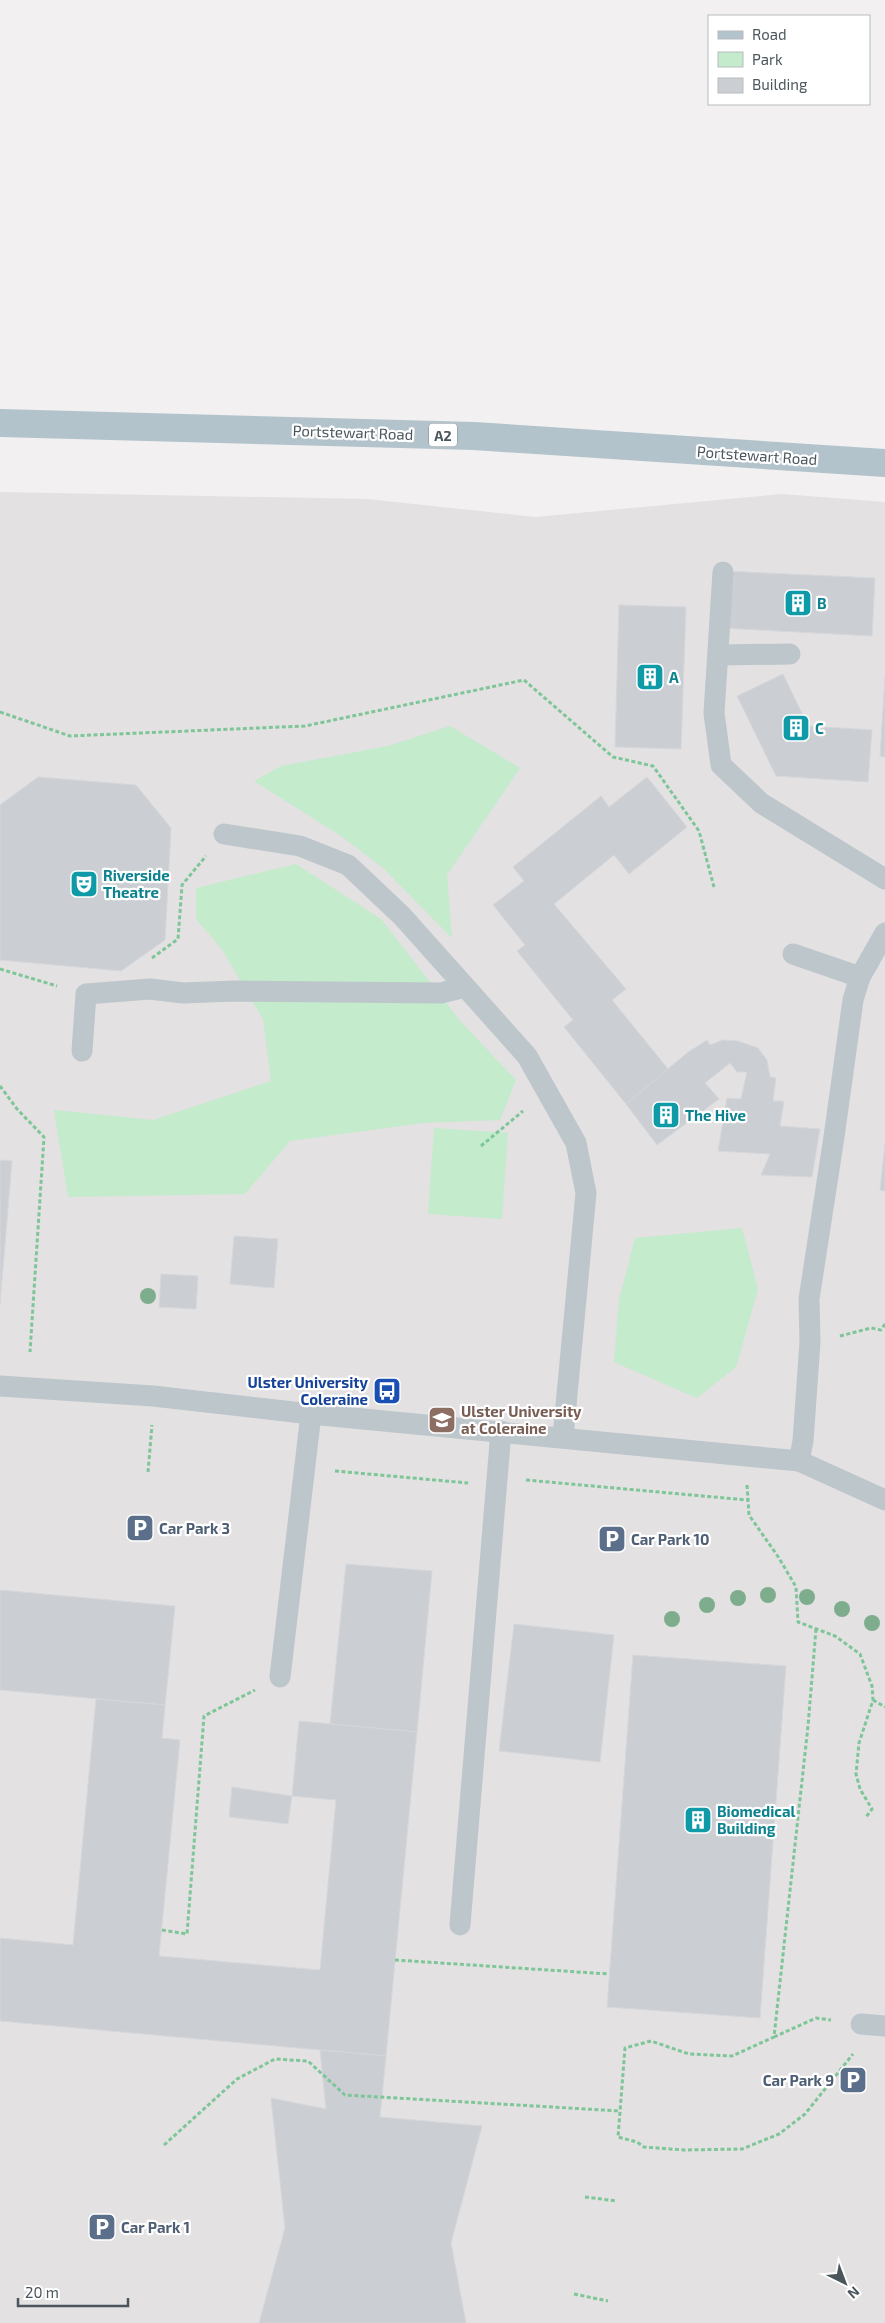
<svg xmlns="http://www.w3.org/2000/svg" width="885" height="2323" viewBox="0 0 885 2323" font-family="'Exo 2',sans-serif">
<rect width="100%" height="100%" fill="#f2f0f0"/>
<!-- education -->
<path fill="#e3e1e2" d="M 0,492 L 367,499 L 535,517 L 782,494 L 885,502 L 885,2323 L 0,2323 Z"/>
<!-- green -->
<g fill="#c3ebcc">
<path d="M 450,726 L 520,768 L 447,875 L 452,938 L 382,867 L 341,836 L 254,781 L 281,766 L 388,746 Z"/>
<path d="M 296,864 L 381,919 L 461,1022 L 516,1080 L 500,1120 L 423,1123 L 290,1141 L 245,1194 L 68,1197 L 54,1110 L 153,1120 L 271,1081 L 263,1019 L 221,948 L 196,919 L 196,888 Z"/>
<path d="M 434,1128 L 508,1133 L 502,1219 L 428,1214 Z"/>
<path d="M 742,1228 L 758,1289 L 736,1367 L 697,1398 L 614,1362 L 619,1300 L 635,1238 Z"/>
</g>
<!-- building -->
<g fill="#cbced2" stroke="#d5d7db">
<path d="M 724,571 L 875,578 L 872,636 L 721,628 Z"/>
<path d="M 619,605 L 686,607 L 681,749 L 615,747 Z"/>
<path d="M 783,674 L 808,726 L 872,730 L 868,782 L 776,776 L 737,696 Z"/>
<path d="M 885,677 L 885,757 L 880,756 Z"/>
<path d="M 38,777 L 136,785 L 171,828 L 165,940 L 121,971 L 0,960 L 0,805 Z"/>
<path d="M 647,777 L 687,827 L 629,874 L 614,855 L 554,904 L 626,989 L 612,1000 L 669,1070 L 626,1104 L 564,1027 L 573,1020 L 517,951 L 525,945 L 493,905 L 524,881 L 513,867 L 601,796 L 609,807 Z"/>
<path d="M 707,1040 L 710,1045 L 723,1040 L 738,1041 L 758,1048 L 767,1060 L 770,1077 L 776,1078 L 773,1101 L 784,1101 L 780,1126 L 820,1129 L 812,1177 L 761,1175 L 770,1154 L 718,1151 L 727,1098 L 741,1099 L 747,1072 L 737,1072 L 730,1063 L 705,1083 L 719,1099 L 657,1145 L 626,1104 L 687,1053 Z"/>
<path d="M 885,1144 L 885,1191 L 880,1190 Z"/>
<path d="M 0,1160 L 12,1161 L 0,1304 Z"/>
<path d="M 234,1236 L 278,1239 L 274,1288 L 230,1284 Z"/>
<path d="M 161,1274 L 198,1276 L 196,1309 L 159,1307 Z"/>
<path d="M 346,1564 L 432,1571 L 417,1732 L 330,1724 Z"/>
<path d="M 0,1590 L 175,1606 L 165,1705 L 0,1690 Z"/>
<path d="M 514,1624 L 614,1635 L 600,1762 L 499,1751 Z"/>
<path d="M 633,1655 L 786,1666 L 760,2018 L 607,2007 Z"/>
<path d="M 96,1699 L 165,1705 L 162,1738 L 180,1740 L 159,1956 L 320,1970 L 336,1800 L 292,1796 L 299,1721 L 417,1732 L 386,2056 L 0,2021 L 0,1938 L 73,1945 Z"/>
<path d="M 232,1787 L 292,1796 L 288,1824 L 229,1817 Z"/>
<path d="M 320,2050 L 386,2056 L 380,2117 L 482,2126 L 451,2243 L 466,2323 L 259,2323 L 285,2228 L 271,2098 L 326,2109 Z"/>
</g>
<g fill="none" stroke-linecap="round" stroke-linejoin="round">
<!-- path -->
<g stroke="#7ec698" stroke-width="3" stroke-dasharray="4 2.5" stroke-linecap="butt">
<path d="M 0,712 L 70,736 L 305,726 L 524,680 L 613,757 L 653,766 L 699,831 L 714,887"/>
<path d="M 152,958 L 178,939 L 182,885 L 206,856"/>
<path d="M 0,969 L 57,986"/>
<path d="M 0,1086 L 17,1109 L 44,1137 L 30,1352"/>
<path d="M 481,1146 L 523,1111"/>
<path d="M 840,1336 L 871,1328 L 881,1330 L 885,1324"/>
<path d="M 335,1471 L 468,1483"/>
<path d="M 148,1472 L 152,1425"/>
<path d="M 526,1480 L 747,1500"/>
<path d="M 747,1485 L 749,1515 L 779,1558 L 796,1587 L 798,1622 L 835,1636 L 860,1654 L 872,1686 L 873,1700 L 859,1743 L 856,1774 L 860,1789 L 872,1809 L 866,1817"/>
<path d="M 816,1629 L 808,1726 L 774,2037 L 732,2056 L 689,2054 L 651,2041 L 625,2048 L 618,2137 L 637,2142 L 644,2147 L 684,2150 L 742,2149 L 779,2134 L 805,2114 L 853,2054"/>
<path d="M 873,1700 L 885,1707"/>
<path d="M 162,1930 L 187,1934 L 204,1716 L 255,1690"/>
<path d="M 395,1960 L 609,1974"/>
<path d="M 774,2037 L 816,2018 L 831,2020"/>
<path d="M 164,2145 L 237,2079 L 275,2059 L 308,2061 L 345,2095 L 620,2111"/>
<path d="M 585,2197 L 617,2201"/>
<path d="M 574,2294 L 608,2301"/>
</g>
<!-- service -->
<g stroke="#bdc6cb" stroke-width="21">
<path d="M 723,572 L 714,713 L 721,765 L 761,803 L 885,879"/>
<path d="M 719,655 L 790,654"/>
<path d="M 224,834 L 300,846 L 348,865 L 402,916 L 527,1056 L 576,1143 L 586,1193 L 563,1437"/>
<path d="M 793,954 L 860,977"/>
<path d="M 82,1051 L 86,994 L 150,989 L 183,993 L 234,991 L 441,993 L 465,987"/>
<path d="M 0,1386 L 153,1396 L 311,1414 L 799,1461 L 885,1500"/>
<path d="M 799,1461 L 803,1441 L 810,1342 L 809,1299 L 834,1137 L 853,1000 L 860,977 L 885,933"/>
<path d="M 280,1677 L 311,1414"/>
<path d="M 460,1925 L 501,1431"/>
<path d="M 861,2024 L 885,2026"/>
</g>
<!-- primary -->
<path stroke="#b2c3cc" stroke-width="28" d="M 0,423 L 474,436 L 885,463"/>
</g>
<!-- trees -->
<g fill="#7ead8e">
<circle cx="148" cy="1296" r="8"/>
<circle cx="768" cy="1595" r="8"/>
<circle cx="807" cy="1597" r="8"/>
<circle cx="738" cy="1598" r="8"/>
<circle cx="707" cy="1605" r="8"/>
<circle cx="842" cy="1609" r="8"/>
<circle cx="672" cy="1619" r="8"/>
<circle cx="872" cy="1623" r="8"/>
</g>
<!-- icons -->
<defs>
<symbol id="building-square" viewBox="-11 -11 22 22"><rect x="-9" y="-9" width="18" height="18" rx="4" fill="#0f9aa8" stroke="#fff"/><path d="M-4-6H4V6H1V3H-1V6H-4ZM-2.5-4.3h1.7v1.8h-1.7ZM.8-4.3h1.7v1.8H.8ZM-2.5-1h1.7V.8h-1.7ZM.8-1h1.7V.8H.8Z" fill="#fff"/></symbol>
<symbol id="theatre-square" viewBox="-11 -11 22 22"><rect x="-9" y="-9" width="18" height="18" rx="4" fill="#0f9aa8" stroke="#fff"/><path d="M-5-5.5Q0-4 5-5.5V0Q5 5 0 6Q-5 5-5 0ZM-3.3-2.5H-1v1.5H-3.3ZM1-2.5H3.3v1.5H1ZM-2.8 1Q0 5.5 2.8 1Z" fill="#fff"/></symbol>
<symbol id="bus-square" viewBox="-11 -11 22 22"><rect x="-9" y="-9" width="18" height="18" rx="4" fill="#1a4fb4" stroke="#fff"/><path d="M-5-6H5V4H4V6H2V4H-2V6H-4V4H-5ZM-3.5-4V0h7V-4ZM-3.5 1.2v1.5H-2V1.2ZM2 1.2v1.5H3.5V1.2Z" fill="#fff"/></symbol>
<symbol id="university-square" viewBox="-11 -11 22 22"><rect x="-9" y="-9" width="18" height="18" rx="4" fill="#8d6e63" stroke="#fff"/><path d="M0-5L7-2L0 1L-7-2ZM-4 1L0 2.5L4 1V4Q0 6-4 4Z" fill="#fff"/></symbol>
<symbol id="parking-square" viewBox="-11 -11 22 22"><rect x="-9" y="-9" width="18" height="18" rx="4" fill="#5c6f8a" stroke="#fff"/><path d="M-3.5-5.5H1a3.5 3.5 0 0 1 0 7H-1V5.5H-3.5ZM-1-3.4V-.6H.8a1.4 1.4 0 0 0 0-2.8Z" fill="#fff"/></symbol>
</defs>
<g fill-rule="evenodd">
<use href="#building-square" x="782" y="587" width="32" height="32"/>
<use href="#building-square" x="634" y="661" width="32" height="32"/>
<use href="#building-square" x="780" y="712" width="32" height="32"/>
<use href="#theatre-square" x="68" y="868" width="32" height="32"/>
<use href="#building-square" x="650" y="1099" width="32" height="32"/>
<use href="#bus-square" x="371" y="1375" width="32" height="32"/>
<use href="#university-square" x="426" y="1404" width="32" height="32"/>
<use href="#parking-square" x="124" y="1512" width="32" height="32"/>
<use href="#parking-square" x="596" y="1523" width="32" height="32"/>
<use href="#building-square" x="682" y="1804" width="32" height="32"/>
<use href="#parking-square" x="837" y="2064" width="32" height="32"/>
<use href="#parking-square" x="86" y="2211" width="32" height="32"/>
</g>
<g text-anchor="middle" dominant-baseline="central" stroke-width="4.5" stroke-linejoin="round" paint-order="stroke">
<!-- shield labels -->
<rect fill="#fff" stroke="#80898d" stroke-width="1" x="429" y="423.5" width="28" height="23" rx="4"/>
<g font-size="14" font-weight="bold" fill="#4a565c">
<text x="443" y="435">A2</text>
</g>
<!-- street labels -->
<g font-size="15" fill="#4a565c" stroke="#fff">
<text transform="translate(353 432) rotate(2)">Portstewart Road</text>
<text transform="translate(757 455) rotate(4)">Portstewart Road</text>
</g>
<!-- culture labels -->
<g font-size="15" font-weight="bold" fill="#0d838f" stroke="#fff" text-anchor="start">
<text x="817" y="603">B</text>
<text x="669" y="677">A</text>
<text x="815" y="728">C</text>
<text x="103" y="875">Riverside<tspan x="103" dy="17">Theatre</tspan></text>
<text x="685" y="1115">The Hive</text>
<text x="717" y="1811">Biomedical<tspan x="717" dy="17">Building</tspan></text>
</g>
<!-- transit labels -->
<g font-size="15" font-weight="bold" fill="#164399" stroke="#fff" text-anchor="end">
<text x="368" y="1382">Ulster University<tspan x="368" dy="17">Coleraine</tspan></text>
</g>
<!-- education labels -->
<g font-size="15" font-weight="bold" fill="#785e54" stroke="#fff" text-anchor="start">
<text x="461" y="1411">Ulster University<tspan x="461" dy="17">at Coleraine</tspan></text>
</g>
<!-- service labels -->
<g font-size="15" font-weight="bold" fill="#4e5e75" stroke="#fff" text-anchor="start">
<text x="159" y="1528">Car Park 3</text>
<text x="631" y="1539">Car Park 10</text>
<text x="834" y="2080" text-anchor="end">Car Park 9</text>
<text x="121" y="2227">Car Park 1</text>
</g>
</g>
<!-- legend -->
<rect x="708" y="15" width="162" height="90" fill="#ffffff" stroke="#b7bbbe"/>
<rect x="718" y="31" width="25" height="8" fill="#b2c3cc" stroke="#b7bbbe"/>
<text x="752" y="40" font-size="15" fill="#4a565c">Road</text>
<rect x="718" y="52" width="25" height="15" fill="#c3ebcc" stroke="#b7bbbe"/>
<text x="752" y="65" font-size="15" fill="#4a565c">Park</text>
<rect x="718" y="78" width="25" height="15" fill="#cbced2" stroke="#b7bbbe"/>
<text x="752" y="90" font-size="15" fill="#4a565c">Building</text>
<!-- north arrow -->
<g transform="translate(845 2283) rotate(138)" stroke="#ffffff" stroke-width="4" paint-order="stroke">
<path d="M0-4L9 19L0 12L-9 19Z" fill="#4a565c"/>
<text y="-8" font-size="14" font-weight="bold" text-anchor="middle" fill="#4a565c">N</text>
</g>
<!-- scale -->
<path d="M18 2298v8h110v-8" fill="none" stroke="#4a565c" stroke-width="2.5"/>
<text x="25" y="2298" font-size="15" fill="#4a565c" stroke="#ffffff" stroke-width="4" paint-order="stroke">20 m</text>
</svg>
